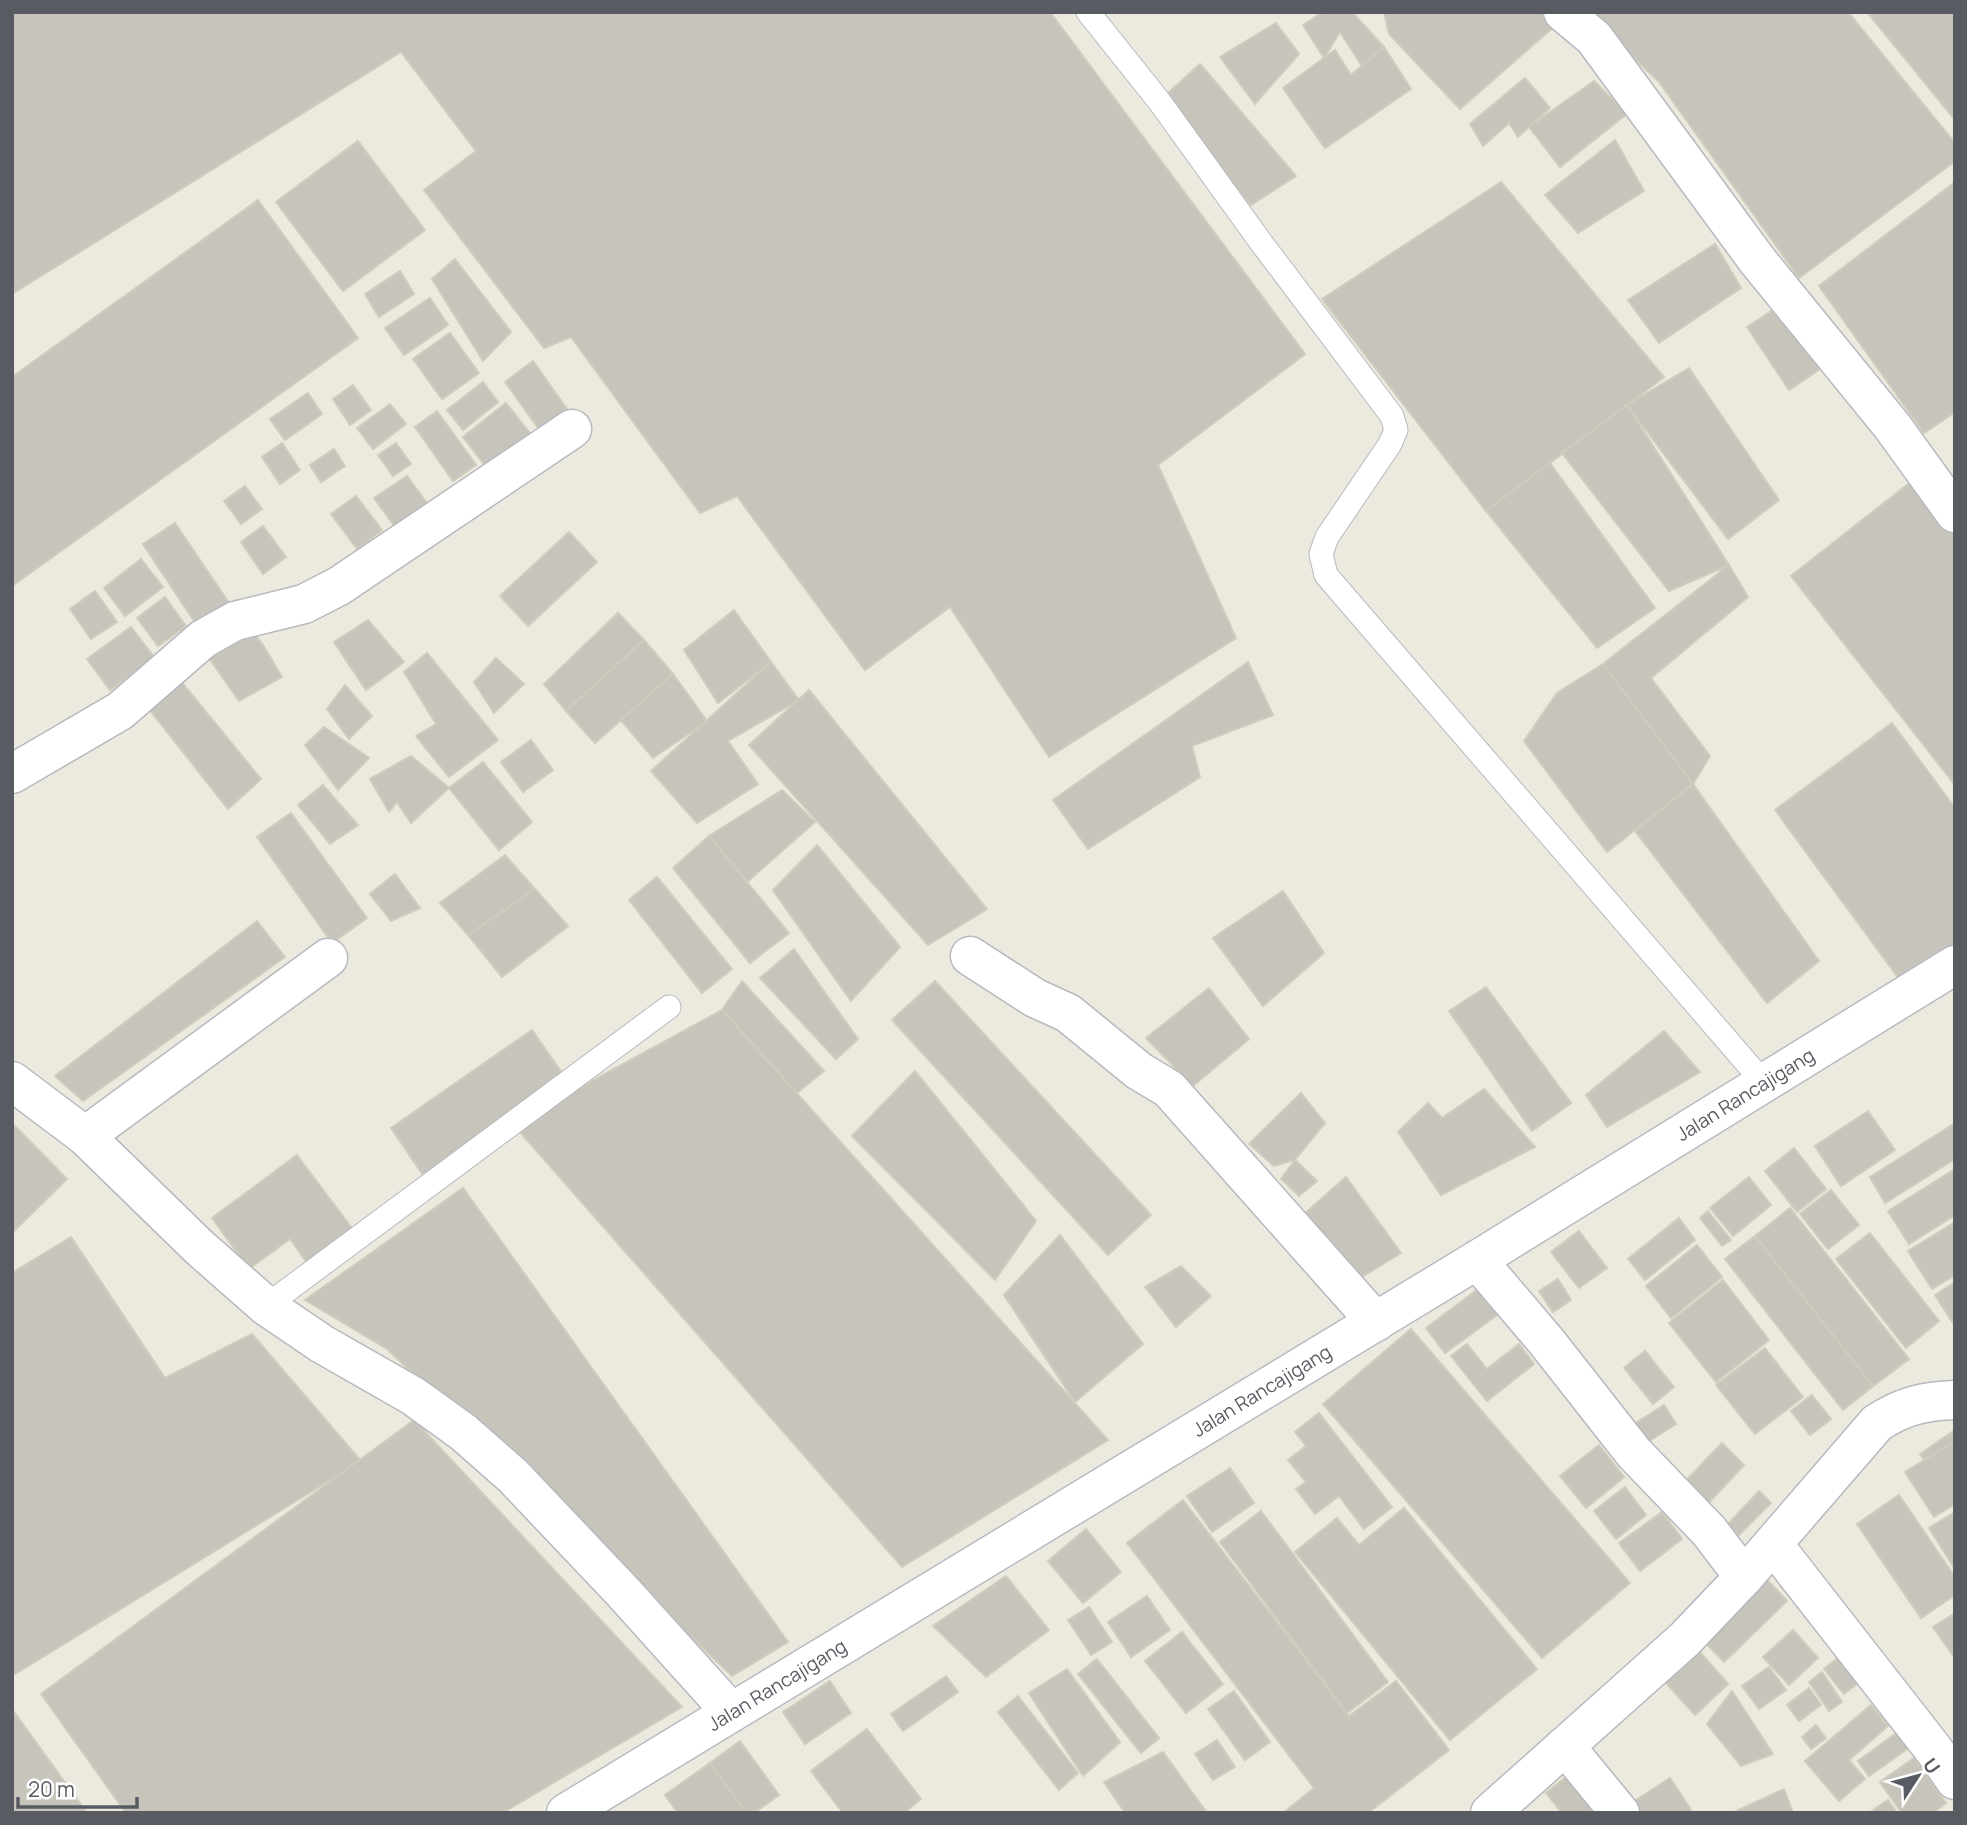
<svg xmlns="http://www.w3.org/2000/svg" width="1967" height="1825" viewBox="0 0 1967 1825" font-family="Manrope,sans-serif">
<rect width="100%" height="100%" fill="#eceadf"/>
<!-- building -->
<g fill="#c7c4bc" stroke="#d0ccbd" stroke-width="2">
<path d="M 12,12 L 1050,12 L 1305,354 L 1158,465 L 1236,638 L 1049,757 L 950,607 L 865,670 L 737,496 L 700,513 L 571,337 L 544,348 L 424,190 L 476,151 L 401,52 L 12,294 Z"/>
<path d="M 1323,12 L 1352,12 L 1384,47 L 1362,66 L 1340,32 L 1324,58 L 1303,25 Z"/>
<path d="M 1384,12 L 1543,12 L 1557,24 L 1460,109 L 1389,34 Z"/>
<path d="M 1586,12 L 1848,12 L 1955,143 L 1955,161 L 1799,278 L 1659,82 Z"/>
<path d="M 1867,12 L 1955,12 L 1955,120 Z"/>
<path d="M 1276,23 L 1299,54 L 1255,104 L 1220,57 Z"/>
<path d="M 1384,47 L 1411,89 L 1325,148 L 1283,88 L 1335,50 L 1351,75 Z"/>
<path d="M 1200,64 L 1296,176 L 1251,205 L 1159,101 Z"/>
<path d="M 1525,78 L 1550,108 L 1518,137 L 1509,123 L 1483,146 L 1470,124 Z"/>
<path d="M 1594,81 L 1627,114 L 1560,167 L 1529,127 Z"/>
<path d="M 1615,140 L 1644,191 L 1578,233 L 1545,195 Z"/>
<path d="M 358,141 L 425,230 L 343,291 L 276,202 Z"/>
<path d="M 1501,182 L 1664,377 L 1486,511 L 1322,299 Z"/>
<path d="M 1955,182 L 1955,412 L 1924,433 L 1819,286 Z"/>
<path d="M 258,200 L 358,338 L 12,586 L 12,377 Z"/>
<path d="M 1715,244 L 1741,288 L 1659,343 L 1628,300 Z"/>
<path d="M 455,259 L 511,332 L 483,361 L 432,279 Z"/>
<path d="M 400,271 L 414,294 L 379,317 L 365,294 Z"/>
<path d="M 430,298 L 448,325 L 404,355 L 385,328 Z"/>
<path d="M 1785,302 L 1826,365 L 1789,390 L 1747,327 Z"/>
<path d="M 450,333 L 479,373 L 442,399 L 413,359 Z"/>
<path d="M 533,361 L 567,409 L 539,429 L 505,382 Z"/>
<path d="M 1689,368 L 1779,500 L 1728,539 L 1627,405 Z"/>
<path d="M 483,382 L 498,402 L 463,430 L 447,410 Z"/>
<path d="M 353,385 L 371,410 L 350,425 L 333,399 Z"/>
<path d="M 308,393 L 322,414 L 285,440 L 270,419 Z"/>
<path d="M 506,403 L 534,438 L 490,472 L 463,437 Z"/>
<path d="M 390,404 L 406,424 L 373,449 L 357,428 Z"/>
<path d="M 1627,405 L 1729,565 L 1669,591 L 1562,453 Z"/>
<path d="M 437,411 L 476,465 L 453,481 L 415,427 Z"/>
<path d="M 282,443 L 300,470 L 280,484 L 262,457 Z"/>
<path d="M 396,443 L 411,464 L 393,476 L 378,455 Z"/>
<path d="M 334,449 L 345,466 L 321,482 L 310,465 Z"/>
<path d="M 1550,463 L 1655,608 L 1597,648 L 1486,511 Z"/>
<path d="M 407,476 L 427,503 L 395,527 L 374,498 Z"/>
<path d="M 1912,481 L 1955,535 L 1955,785 L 1791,576 Z"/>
<path d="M 245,486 L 262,509 L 241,524 L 224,501 Z"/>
<path d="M 356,496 L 382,530 L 357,549 L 331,514 Z"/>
<path d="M 175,523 L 229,603 L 196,624 L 143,544 Z"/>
<path d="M 263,526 L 286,557 L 263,574 L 241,542 Z"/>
<path d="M 569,532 L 597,562 L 528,626 L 500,596 Z"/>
<path d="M 141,559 L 163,587 L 125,616 L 104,588 Z"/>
<path d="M 1729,565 L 1748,597 L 1651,678 L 1710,756 L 1693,784 L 1603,664 Z"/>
<path d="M 95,591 L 117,622 L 91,639 L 70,609 Z"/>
<path d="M 165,597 L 186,626 L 158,646 L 137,618 Z"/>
<path d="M 734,610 L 771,662 L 718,703 L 684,650 Z"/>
<path d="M 618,613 L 644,640 L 566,711 L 544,684 Z"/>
<path d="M 368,620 L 404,662 L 366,690 L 334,642 Z"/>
<path d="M 131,627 L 154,657 L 110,690 L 87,659 Z"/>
<path d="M 249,627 L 263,645 L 282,677 L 239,701 L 207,655 Z"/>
<path d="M 644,640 L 673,674 L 595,743 L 566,711 Z"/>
<path d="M 427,653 L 498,740 L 449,777 L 416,736 L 436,724 L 404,672 Z"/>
<path d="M 496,658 L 524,684 L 494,713 L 474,682 Z"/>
<path d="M 771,662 L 799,700 L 728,741 L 758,784 L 697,823 L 651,771 Z"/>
<path d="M 1248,662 L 1273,715 L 1192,746 L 1200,777 L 1088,849 L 1053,800 Z"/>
<path d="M 1603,664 L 1693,784 L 1607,852 L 1524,741 L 1557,693 Z"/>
<path d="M 673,674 L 707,721 L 653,758 L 621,720 Z"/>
<path d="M 179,679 L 261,779 L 228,809 L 145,704 Z"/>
<path d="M 345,685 L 372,716 L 349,739 L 327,709 Z"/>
<path d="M 809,690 L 987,909 L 928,945 L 749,745 Z"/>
<path d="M 1892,723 L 1955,808 L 1955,957 L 1908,991 L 1775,810 Z"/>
<path d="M 324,727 L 369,758 L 338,790 L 305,745 Z"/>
<path d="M 531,740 L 553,770 L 523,792 L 501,762 Z"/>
<path d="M 411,756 L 449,788 L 411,823 L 397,802 L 389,812 L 370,779 Z"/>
<path d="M 483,762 L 532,822 L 499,850 L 449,788 Z"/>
<path d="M 1693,784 L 1819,961 L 1767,1003 L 1635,831 Z"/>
<path d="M 323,785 L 358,825 L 330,844 L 298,805 Z"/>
<path d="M 782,790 L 815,822 L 747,882 L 709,836 Z"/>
<path d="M 291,813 L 367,918 L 332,943 L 257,837 Z"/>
<path d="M 709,836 L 789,933 L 750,963 L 673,868 Z"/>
<path d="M 817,845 L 900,947 L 851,1001 L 773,890 Z"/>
<path d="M 505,855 L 535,889 L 468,935 L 440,903 Z"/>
<path d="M 395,874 L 420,908 L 391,921 L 370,894 Z"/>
<path d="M 657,877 L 732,969 L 702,993 L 629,900 Z"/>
<path d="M 535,889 L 568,926 L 502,977 L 468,935 Z"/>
<path d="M 1283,891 L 1324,953 L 1263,1006 L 1213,938 Z"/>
<path d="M 257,921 L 285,957 L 83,1101 L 55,1076 Z"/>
<path d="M 794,949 L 858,1039 L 836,1059 L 760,978 Z"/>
<path d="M 742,981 L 824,1071 L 797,1093 L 722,1010 Z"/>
<path d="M 935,981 L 1151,1215 L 1108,1255 L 892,1020 Z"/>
<path d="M 1486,987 L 1571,1103 L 1532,1131 L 1449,1011 Z"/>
<path d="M 1209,988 L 1249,1039 L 1193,1086 L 1146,1038 Z"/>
<path d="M 722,1010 L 1108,1440 L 902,1567 L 513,1124 Z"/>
<path d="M 532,1030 L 565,1077 L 423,1175 L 391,1128 Z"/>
<path d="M 1664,1031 L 1700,1072 L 1607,1127 L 1586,1095 Z"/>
<path d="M 915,1071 L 1036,1221 L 995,1280 L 852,1136 Z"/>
<path d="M 1484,1089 L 1535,1147 L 1441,1195 L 1398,1132 L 1428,1103 L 1442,1118 Z"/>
<path d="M 1301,1093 L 1325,1123 L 1295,1160 L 1274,1166 L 1249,1144 Z"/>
<path d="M 1868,1111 L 1895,1150 L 1841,1186 L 1815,1146 Z"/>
<path d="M 12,1123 L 67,1179 L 12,1233 Z"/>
<path d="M 1955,1123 L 1955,1159 L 1885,1203 L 1870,1177 Z"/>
<path d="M 1794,1148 L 1826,1189 L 1797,1212 L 1765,1171 Z"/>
<path d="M 297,1155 L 354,1231 L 308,1264 L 290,1239 L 249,1269 L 212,1218 Z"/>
<path d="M 1295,1160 L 1317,1181 L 1299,1196 L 1281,1179 Z"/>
<path d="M 1955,1169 L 1955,1215 L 1909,1244 L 1888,1211 Z"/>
<path d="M 1346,1177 L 1401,1253 L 1360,1278 L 1303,1215 Z"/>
<path d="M 1749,1177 L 1771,1205 L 1733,1236 L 1710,1208 Z"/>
<path d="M 463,1188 L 788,1642 L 732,1676 L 387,1349 L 305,1300 Z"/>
<path d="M 1831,1190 L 1859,1225 L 1828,1249 L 1800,1214 Z"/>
<path d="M 1790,1208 L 1909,1359 L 1873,1386 L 1755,1236 Z"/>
<path d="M 1708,1211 L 1731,1240 L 1722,1246 L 1700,1218 Z"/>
<path d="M 1679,1218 L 1695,1240 L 1645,1280 L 1628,1259 Z"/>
<path d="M 1955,1222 L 1955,1275 L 1932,1289 L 1908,1251 Z"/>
<path d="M 1579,1231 L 1607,1268 L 1579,1288 L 1551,1252 Z"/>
<path d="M 1870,1233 L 1939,1321 L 1906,1348 L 1836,1259 Z"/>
<path d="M 1060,1235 L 1143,1344 L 1075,1402 L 1004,1295 Z"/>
<path d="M 1755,1236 L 1873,1386 L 1843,1410 L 1725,1259 Z"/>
<path d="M 71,1237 L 165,1378 L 252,1334 L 361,1461 L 12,1676 L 12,1273 Z"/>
<path d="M 1697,1245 L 1722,1277 L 1671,1318 L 1646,1286 Z"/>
<path d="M 1181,1266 L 1211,1296 L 1176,1327 L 1145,1287 Z"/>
<path d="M 1558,1279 L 1571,1300 L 1553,1312 L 1539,1291 Z"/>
<path d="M 1723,1280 L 1769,1340 L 1716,1382 L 1669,1323 Z"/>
<path d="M 1955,1282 L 1955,1326 L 1935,1295 Z"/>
<path d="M 1485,1284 L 1504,1310 L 1445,1353 L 1426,1328 Z"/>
<path d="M 1411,1329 L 1630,1583 L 1542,1658 L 1323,1404 Z"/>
<path d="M 1467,1344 L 1487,1369 L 1519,1344 L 1534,1364 L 1487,1401 L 1451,1356 Z"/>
<path d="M 1765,1348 L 1803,1397 L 1755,1434 L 1716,1385 Z"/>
<path d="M 1645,1351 L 1674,1387 L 1653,1404 L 1624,1368 Z"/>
<path d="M 1812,1395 L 1831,1419 L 1810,1435 L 1791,1411 Z"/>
<path d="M 1664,1405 L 1676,1424 L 1640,1447 L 1628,1428 Z"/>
<path d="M 1319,1413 L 1392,1507 L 1364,1529 L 1339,1496 L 1315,1514 L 1296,1489 L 1306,1482 L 1288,1460 L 1306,1446 L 1295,1432 Z"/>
<path d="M 414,1420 L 682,1707 L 502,1813 L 126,1813 L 41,1694 Z"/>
<path d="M 1955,1430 L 1955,1506 L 1920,1454 Z"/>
<path d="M 1955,1441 L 1955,1504 L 1934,1517 L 1905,1472 Z"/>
<path d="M 1722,1443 L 1744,1465 L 1701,1511 L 1678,1489 Z"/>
<path d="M 1599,1445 L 1624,1477 L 1586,1508 L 1560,1476 Z"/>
<path d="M 1230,1468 L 1254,1503 L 1212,1532 L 1187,1496 Z"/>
<path d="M 1625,1487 L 1646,1515 L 1616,1539 L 1594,1511 Z"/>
<path d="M 1759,1491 L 1771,1503 L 1739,1535 L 1728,1524 Z"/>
<path d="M 1899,1495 L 1955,1577 L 1955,1595 L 1921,1618 L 1857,1524 Z"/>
<path d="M 1183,1500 L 1349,1716 L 1396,1681 L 1449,1750 L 1368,1813 L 1283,1813 L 1314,1788 L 1127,1543 Z"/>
<path d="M 1404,1508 L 1537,1669 L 1450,1740 L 1295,1552 L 1337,1518 L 1359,1545 Z"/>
<path d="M 1261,1511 L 1388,1682 L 1347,1713 L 1220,1542 Z"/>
<path d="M 1662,1512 L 1682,1539 L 1640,1571 L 1619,1543 Z"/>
<path d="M 1955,1512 L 1955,1565 L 1953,1566 L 1929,1528 Z"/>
<path d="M 1086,1529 L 1121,1572 L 1083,1603 L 1048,1561 Z"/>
<path d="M 1758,1570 L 1787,1601 L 1724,1662 L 1695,1632 Z"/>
<path d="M 1006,1576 L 1049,1630 L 986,1677 L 933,1626 Z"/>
<path d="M 1147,1596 L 1170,1630 L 1131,1657 L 1108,1622 Z"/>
<path d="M 1089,1607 L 1112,1642 L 1091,1655 L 1068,1620 Z"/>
<path d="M 1955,1613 L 1955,1658 L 1933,1627 Z"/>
<path d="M 1793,1630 L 1818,1658 L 1789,1685 L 1763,1657 Z"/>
<path d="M 1182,1632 L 1223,1684 L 1186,1713 L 1145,1661 Z"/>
<path d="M 1691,1642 L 1728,1684 L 1695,1715 L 1657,1673 Z"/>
<path d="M 1839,1657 L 1859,1682 L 1844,1694 L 1824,1669 Z"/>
<path d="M 1097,1659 L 1159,1738 L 1141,1753 L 1078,1674 Z"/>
<path d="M 1769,1667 L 1786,1690 L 1759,1709 L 1742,1686 Z"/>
<path d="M 1067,1669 L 1120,1742 L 1083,1776 L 1029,1693 Z"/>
<path d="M 1822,1672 L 1842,1702 L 1829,1711 L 1809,1682 Z"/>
<path d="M 946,1676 L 958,1692 L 903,1731 L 891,1714 Z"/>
<path d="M 830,1681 L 851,1713 L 805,1744 L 783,1712 Z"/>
<path d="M 1809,1688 L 1821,1705 L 1799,1721 L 1787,1705 Z"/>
<path d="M 1234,1691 L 1270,1742 L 1245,1760 L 1208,1709 Z"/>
<path d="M 1732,1691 L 1773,1754 L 1741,1766 L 1707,1724 Z"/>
<path d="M 1018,1696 L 1078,1773 L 1059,1790 L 998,1712 Z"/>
<path d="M 1871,1705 L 1888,1726 L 1849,1760 L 1865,1779 L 1839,1801 L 1805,1761 Z"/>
<path d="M 12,1709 L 87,1813 L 12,1813 Z"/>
<path d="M 1816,1725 L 1826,1738 L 1811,1749 L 1802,1737 Z"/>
<path d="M 1906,1726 L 1917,1742 L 1869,1776 L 1858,1761 Z"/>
<path d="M 867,1729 L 921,1799 L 904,1813 L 843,1813 L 811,1771 Z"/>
<path d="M 1217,1740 L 1235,1767 L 1213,1780 L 1195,1754 Z"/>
<path d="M 740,1741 L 779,1795 L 754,1813 L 746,1813 L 710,1763 Z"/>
<path d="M 1163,1752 L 1207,1813 L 1125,1813 L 1104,1782 Z"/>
<path d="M 1914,1758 L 1946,1803 L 1933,1813 L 1902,1813 L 1880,1782 Z"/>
<path d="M 710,1763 L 746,1813 L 678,1813 L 665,1795 Z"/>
<path d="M 1576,1769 L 1599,1813 L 1562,1813 L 1546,1793 Z"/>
<path d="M 1670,1778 L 1693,1813 L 1638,1813 L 1630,1804 Z"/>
<path d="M 1784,1789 L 1793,1813 L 1738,1813 L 1736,1811 Z"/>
<path d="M 1888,1800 L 1897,1813 L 1869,1813 Z"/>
</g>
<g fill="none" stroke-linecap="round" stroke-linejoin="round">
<defs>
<g id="lane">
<path d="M 1088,12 L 1159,101 L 1260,241 L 1392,416 L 1396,430 L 1390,444 L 1327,537 L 1321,554 L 1326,575 L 1764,1083"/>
<path d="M 266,1306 L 669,1007"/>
</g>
<g id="street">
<path d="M 1563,12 L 1594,38 L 1757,260 L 1892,426 L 1955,513"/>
<path d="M 12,774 L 120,711 L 203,639 L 235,621 L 304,604 L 339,586 L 572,429"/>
<path d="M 970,956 L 1035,998 L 1068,1013 L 1139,1071 L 1169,1089 L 1376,1322"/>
<path d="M 12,1081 L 85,1136 L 199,1247 L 266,1306 L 322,1344 L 413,1396 L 463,1432 L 513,1476 L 623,1592 L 731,1712"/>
<path d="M 85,1136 L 328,958"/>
<path d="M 1477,1260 L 1546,1341 L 1634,1453 L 1709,1531 L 1744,1577"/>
<path d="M 1773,1544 L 1934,1750 L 1955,1780"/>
<path d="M 1565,1746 L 1620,1813"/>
<path d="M 1490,1813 L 1685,1639 L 1744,1577 L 1877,1423 C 1903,1406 1924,1401 1955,1400"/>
</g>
<g id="secondary">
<path id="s1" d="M 566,1813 L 1477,1260 L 1955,965"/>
</g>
</defs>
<!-- lane casing -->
<use href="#lane" stroke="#b7b9bf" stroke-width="25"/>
<!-- street casing -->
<use href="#street" stroke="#b7b9bf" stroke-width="41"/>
<!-- secondary casing -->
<use href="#secondary" stroke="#b8bbc2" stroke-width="41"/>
<!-- lane -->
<use href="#lane" stroke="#fff" stroke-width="23"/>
<!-- street -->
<use href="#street" stroke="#fff" stroke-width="38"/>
<!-- secondary -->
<use href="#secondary" stroke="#fff" stroke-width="38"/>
</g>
<g text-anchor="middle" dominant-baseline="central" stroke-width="5" stroke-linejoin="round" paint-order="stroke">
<!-- street labels -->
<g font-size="19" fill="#585b61" stroke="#fff">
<text stroke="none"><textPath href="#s1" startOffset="1381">Jalan Rancajigang</textPath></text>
<text stroke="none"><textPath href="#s1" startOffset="814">Jalan Rancajigang</textPath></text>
<text stroke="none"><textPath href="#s1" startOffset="247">Jalan Rancajigang</textPath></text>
</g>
</g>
<!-- border -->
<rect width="1967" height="1825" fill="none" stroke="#585b61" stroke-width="28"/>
<!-- north arrow -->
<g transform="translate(1918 1776) rotate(54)" stroke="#ffffff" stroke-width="5" paint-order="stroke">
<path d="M0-5L12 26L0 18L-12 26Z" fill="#585b61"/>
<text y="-10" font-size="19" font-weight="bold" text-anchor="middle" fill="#585b61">U</text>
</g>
<!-- scale -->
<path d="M18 1797v10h119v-10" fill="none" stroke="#585b61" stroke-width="3.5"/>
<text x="28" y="1797" font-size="21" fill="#585b61" stroke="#ffffff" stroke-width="5" paint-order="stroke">20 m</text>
</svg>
